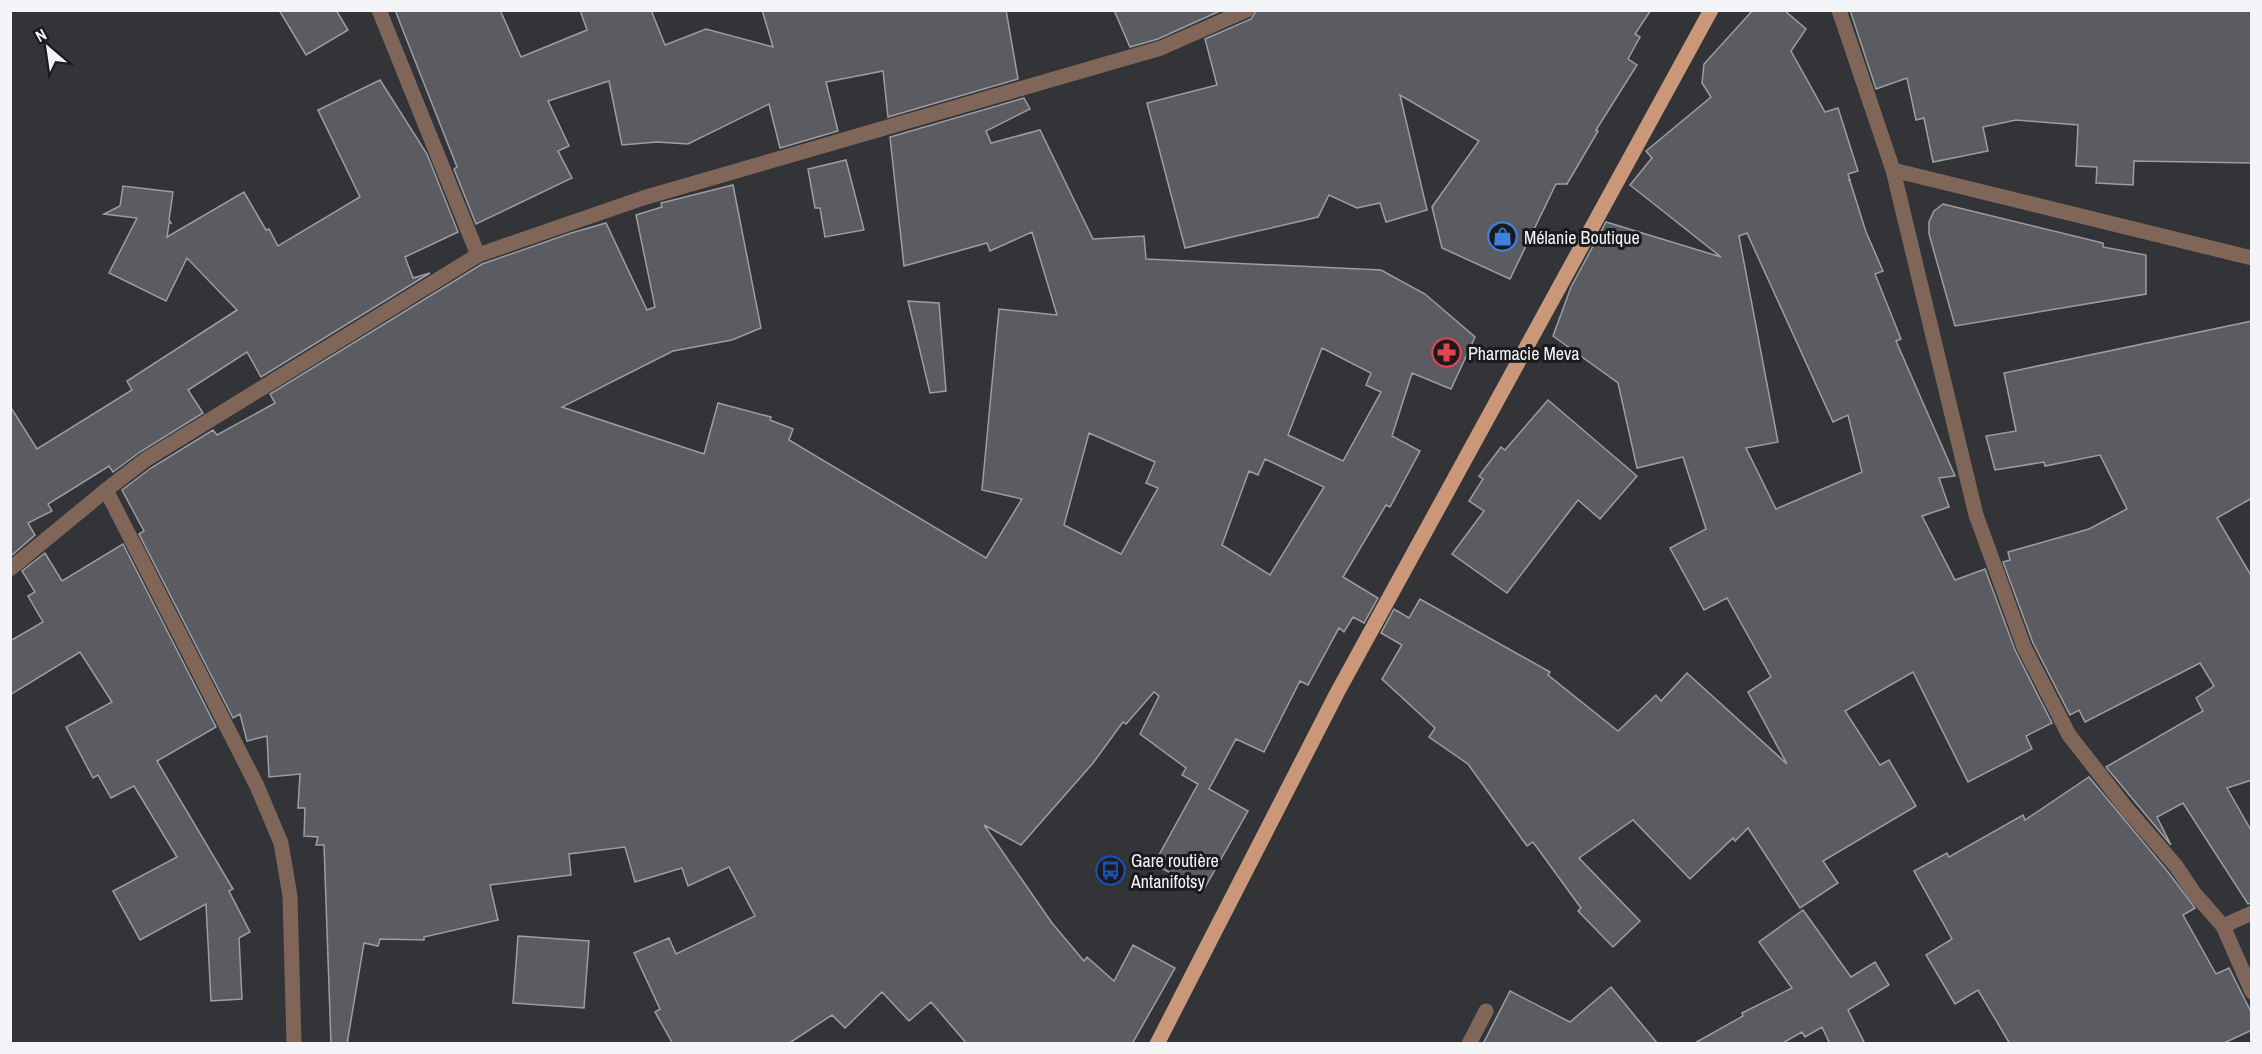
<svg xmlns="http://www.w3.org/2000/svg" width="2262" height="1054" viewBox="0 0 2262 1054" font-family="'Archivo Narrow',sans-serif">
<rect width="100%" height="100%" fill="#323438"/>
<!-- building -->
<g fill="#5a5c61" stroke="#9b9da2" stroke-width="1.5" fill-rule="evenodd">
<path d="M 279,10 L 336,10 L 348,30 L 306,55 Z"/>
<path d="M 395,10 L 500,10 L 521,57 L 587,30 L 580,10 L 651,10 L 665,45 L 706,29 L 773,47 L 762,10 L 1006,10 L 1018,79 L 888,117 L 883,71 L 826,82 L 838,131 L 780,148 L 769,104 L 688,144 L 657,142 L 622,145 L 609,81 L 548,101 L 569,146 L 558,151 L 572,178 L 476,224 L 454,169 L 457,167 Z"/>
<path d="M 1114,10 L 1222,10 L 1158,39 L 1130,47 Z"/>
<path d="M 1257,10 L 1651,10 L 1635,34 L 1640,37 L 1628,59 L 1637,65 L 1596,130 L 1598,131 L 1567,184 L 1556,184 L 1510,279 L 1442,248 L 1432,207 L 1479,141 L 1400,95 L 1427,210 L 1386,222 L 1380,203 L 1357,208 L 1329,195 L 1318,217 L 1185,248 L 1147,103 L 1217,85 L 1205,39 L 1251,19 Z"/>
<path d="M 1753,10 L 1784,10 L 1806,29 L 1791,51 L 1825,112 L 1838,108 L 1858,171 L 1848,174 L 1850,180 L 1848,180 L 1850,181 L 1866,232 L 1883,271 L 1875,274 L 1901,339 L 1896,341 L 1955,476 L 1939,478 L 1949,507 L 1922,516 L 1955,580 L 1985,569 L 2015,650 L 2052,723 L 2026,736 L 2032,749 L 1968,782 L 1913,672 L 1845,711 L 1880,765 L 1889,760 L 1916,806 L 1823,861 L 1838,883 L 1800,908 L 1748,828 L 1735,841 L 1733,838 L 1690,879 L 1633,820 L 1579,858 L 1640,921 L 1613,947 L 1578,911 L 1581,908 L 1533,842 L 1527,846 L 1468,764 L 1429,737 L 1435,728 L 1382,679 L 1402,645 L 1381,633 L 1394,609 L 1409,618 L 1420,599 L 1550,672 L 1548,675 L 1618,731 L 1656,695 L 1661,701 L 1687,673 L 1787,764 L 1748,692 L 1771,677 L 1727,598 L 1704,610 L 1670,548 L 1706,529 L 1683,457 L 1637,468 L 1618,383 L 1553,336 L 1571,287 L 1606,222 L 1721,257 L 1630,185 L 1652,158 L 1646,151 L 1711,97 L 1702,83 L 1704,64 ZM 1747,233 L 1833,422 L 1848,415 L 1862,472 L 1776,509 L 1746,448 L 1778,442 L 1739,236 Z"/>
<path d="M 1850,10 L 2252,10 L 2252,163 L 2134,161 L 2133,185 L 2096,183 L 2097,167 L 2076,166 L 2078,125 L 2016,120 L 1983,127 L 1988,151 L 1933,162 L 1924,118 L 1916,120 L 1907,78 L 1876,89 Z"/>
<path d="M 380,80 L 427,154 L 458,232 L 405,257 L 413,278 L 430,273 L 261,377 L 247,352 L 188,390 L 203,413 L 140,452 L 113,472 L 109,466 L 48,504 L 52,511 L 28,523 L 35,535 L 12,555 L 10,552 L 10,406 L 37,449 L 132,390 L 127,381 L 237,310 L 187,258 L 166,301 L 109,273 L 137,218 L 104,214 L 120,206 L 123,186 L 173,192 L 169,220 L 171,223 L 169,223 L 167,237 L 244,192 L 266,230 L 269,229 L 278,246 L 360,197 L 318,110 Z"/>
<path d="M 1024,98 L 1030,109 L 986,131 L 991,143 L 1040,130 L 1093,239 L 1144,236 L 1146,259 L 1381,270 L 1425,294 L 1475,337 L 1451,389 L 1412,373 L 1392,436 L 1420,451 L 1390,507 L 1386,505 L 1343,577 L 1378,598 L 1364,623 L 1353,617 L 1344,632 L 1339,628 L 1308,685 L 1300,681 L 1264,752 L 1236,739 L 1209,789 L 1248,811 L 1203,891 L 1154,864 L 1198,784 L 1182,775 L 1186,768 L 1140,734 L 1159,696 L 1154,692 L 1126,724 L 1123,722 L 1093,763 L 1021,845 L 984,825 L 1052,923 L 1084,961 L 1087,957 L 1114,981 L 1133,945 L 1175,968 L 1132,1044 L 967,1044 L 931,1002 L 909,1021 L 882,992 L 845,1028 L 832,1015 L 788,1044 L 673,1044 L 655,1012 L 660,1009 L 634,953 L 669,938 L 676,954 L 755,916 L 729,867 L 688,886 L 682,868 L 635,882 L 625,847 L 569,854 L 571,875 L 490,885 L 498,920 L 424,937 L 424,940 L 380,939 L 378,946 L 364,943 L 347,1044 L 331,1044 L 324,845 L 316,845 L 318,837 L 304,836 L 305,808 L 298,808 L 300,774 L 269,777 L 267,736 L 247,741 L 240,714 L 233,718 L 139,534 L 144,531 L 122,490 L 151,468 L 213,430 L 217,435 L 275,403 L 270,394 L 482,264 L 571,233 L 606,223 L 647,310 L 655,307 L 636,215 L 662,207 L 661,203 L 733,185 L 761,328 L 732,340 L 673,351 L 562,407 L 704,454 L 718,403 L 771,417 L 770,420 L 793,429 L 789,440 L 986,558 L 1022,499 L 982,490 L 999,309 L 1057,315 L 1032,232 L 990,251 L 987,243 L 904,266 L 890,137 ZM 1322,348 L 1371,373 L 1366,385 L 1381,392 L 1343,461 L 1288,435 ZM 1089,433 L 1155,462 L 1146,483 L 1158,488 L 1121,554 L 1064,525 ZM 1265,459 L 1324,487 L 1270,575 L 1222,545 L 1249,471 L 1258,475 Z"/>
<path d="M 846,160 L 864,230 L 825,237 L 820,208 L 815,208 L 808,169 Z"/>
<path d="M 1943,204 L 2103,243 L 2103,247 L 2146,255 L 2146,294 L 1955,326 L 1929,234 L 1929,222 L 1934,211 Z"/>
<path d="M 908,301 L 939,303 L 946,391 L 930,393 Z"/>
<path d="M 2252,321 L 2252,498 L 2217,518 L 2252,577 L 2252,780 L 2227,788 L 2252,832 L 2252,903 L 2248,904 L 2183,803 L 2157,817 L 2171,845 L 2106,767 L 2203,711 L 2196,698 L 2214,686 L 2200,663 L 2085,722 L 2079,710 L 2070,715 L 2033,643 L 2003,562 L 2010,560 L 2008,552 L 2089,529 L 2127,509 L 2100,455 L 2045,466 L 2044,462 L 1995,470 L 1986,436 L 2016,431 L 2004,373 Z"/>
<path d="M 1548,400 L 1637,476 L 1600,519 L 1578,500 L 1507,593 L 1452,554 L 1484,511 L 1469,501 L 1483,479 L 1479,476 L 1501,447 L 1505,450 Z"/>
<path d="M 123,544 L 216,727 L 157,761 L 233,889 L 229,891 L 250,932 L 239,938 L 242,999 L 211,1001 L 206,904 L 140,940 L 113,891 L 177,857 L 134,786 L 111,798 L 98,775 L 93,778 L 66,727 L 112,702 L 80,652 L 10,695 L 10,641 L 43,622 L 28,596 L 35,592 L 22,571 L 45,553 L 62,581 Z"/>
<path d="M 2089,777 L 2168,872 L 2195,908 L 2183,915 L 2216,974 L 2229,968 L 2252,1014 L 2252,1030 L 2222,1044 L 2010,1044 L 1978,990 L 1955,1004 L 1926,955 L 1952,939 L 1914,871 L 1947,853 L 1949,857 L 2023,815 L 2025,820 Z"/>
<path d="M 1803,910 L 1851,977 L 1875,962 L 1889,985 L 1848,1010 L 1865,1044 L 1830,1044 L 1822,1027 L 1805,1037 L 1802,1032 L 1781,1044 L 1693,1044 L 1743,1016 L 1742,1013 L 1792,988 L 1759,942 Z"/>
<path d="M 518,936 L 589,941 L 584,1008 L 513,1003 Z"/>
<path d="M 1611,987 L 1658,1044 L 1483,1044 L 1510,991 L 1570,1022 Z"/>
</g>
<g fill="none" stroke-linecap="round" stroke-linejoin="round">
<!-- minor -->
<g stroke="#806658" stroke-width="15">
<path d="M 379,10 L 478,255"/>
<path d="M 1839,10 L 1893,170 L 1976,515 L 2024,647 L 2069,735 L 2127,809 L 2176,866 L 2194,893 L 2223,926 L 2252,992"/>
<path d="M 1893,170 L 2252,258"/>
<path d="M 106,490 L 257,786 L 281,843 L 290,896 L 294,1044"/>
<path d="M 10,569 L 106,490 L 145,460 L 478,255 L 643,198 L 1161,48 L 1247,10"/>
<path d="M 2223,926 L 2252,913"/>
<path d="M 1469,1044 L 1486,1011"/>
</g>
<!-- major -->
<path stroke="#cb9779" stroke-width="15" d="M 1157,1044 L 1337,693 L 1711,10"/>
</g>
<!-- icons -->
<defs>
<symbol id="shop-ring" viewBox="-11 -11 22 22"><circle r="9.5" fill="#1b1b1d" stroke="#3f7fe0" stroke-width="1.5"/><path d="M-5-2.5h2.3a2.7 3.5 0 0 1 5.4 0H5L5.5 6h-11ZM-1.5-2.5h3a1.5 2.3 0 0 0-3 0Z" fill="#3f7fe0"/></symbol>
<symbol id="pharmacy-ring" viewBox="-11 -11 22 22"><circle r="9.5" fill="#1b1b1d" stroke="#e0444e" stroke-width="1.5"/><path d="M-2-6h4v4h4v4h-4v4h-4v-4h-4v-4h4Z" fill="#e0444e"/></symbol>
<symbol id="bus-ring" viewBox="-11 -11 22 22"><circle r="9.5" fill="#1b1b1d" stroke="#1a4fb4" stroke-width="1.5"/><path d="M-5-6H5V4H4V6H2V4H-2V6H-4V4H-5ZM-3.5-4V0h7V-4ZM-3.5 1.2v1.5H-2V1.2ZM2 1.2v1.5H3.5V1.2Z" fill="#1a4fb4"/></symbol>
</defs>
<g fill-rule="evenodd">
<use href="#shop-ring" x="1486" y="220" width="33" height="33"/>
<use href="#pharmacy-ring" x="1430" y="336" width="33" height="33"/>
<use href="#bus-ring" x="1094" y="854" width="33" height="33"/>
</g>
<g text-anchor="middle" dominant-baseline="central" stroke-width="6" stroke-linejoin="round" paint-order="stroke">
<!-- poi labels -->
<g font-size="18" fill="#f3f4f7" stroke="#1b1b1d" text-anchor="start">
<text x="1524" y="237">Mélanie Boutique</text>
<text x="1468" y="353">Pharmacie Meva</text>
<text x="1131" y="860">Gare routière<tspan x="1131" dy="21">Antanifotsy</tspan></text>
</g>
</g>
<!-- border -->
<rect width="2262" height="1054" fill="none" stroke="#f3f4f7" stroke-width="24"/>
<!-- north arrow -->
<g transform="translate(48 48) rotate(331)" stroke="#1b1b1d" stroke-width="4.5" paint-order="stroke">
<path d="M0-4.5L10 22L0 15L-10 22Z" fill="#f3f4f7"/>
<text y="-9" font-size="16" font-weight="bold" text-anchor="middle" fill="#f3f4f7">N</text>
</g>
</svg>
